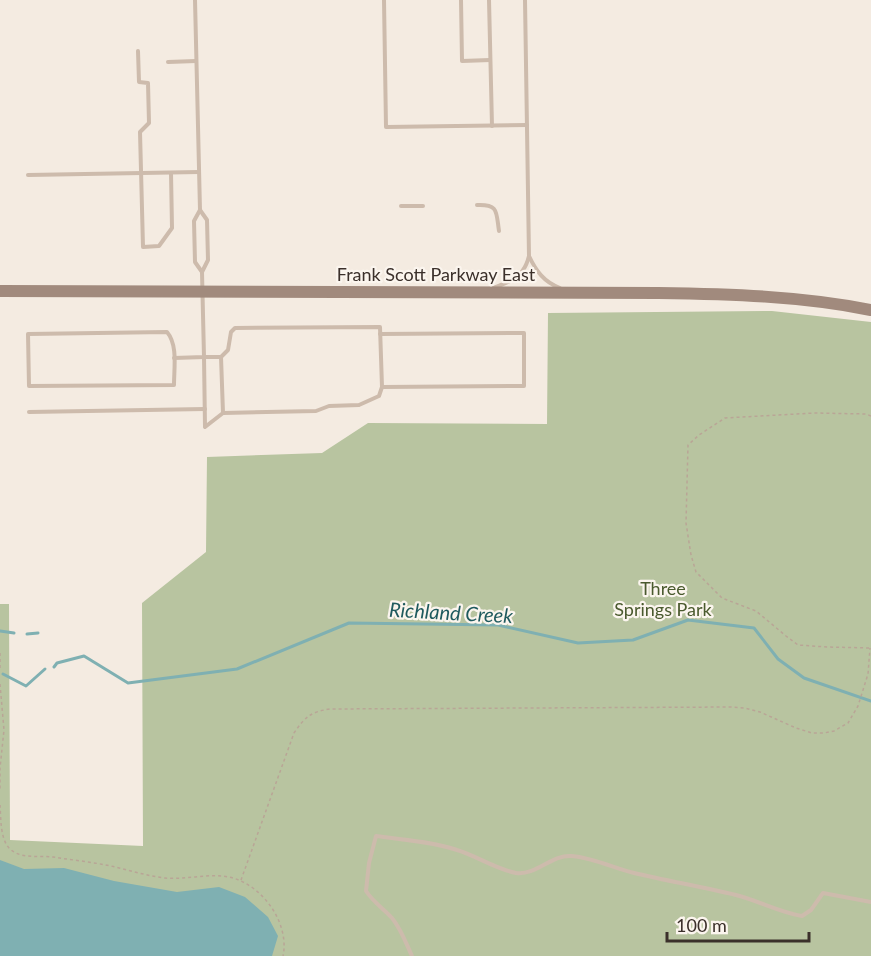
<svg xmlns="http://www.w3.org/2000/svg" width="871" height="956" viewBox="0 0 871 956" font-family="Lato,sans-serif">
<rect width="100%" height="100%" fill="#f4ebe1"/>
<!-- green -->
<path fill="#b8c4a0" d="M 772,311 L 871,322 L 871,956 L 0,956 L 0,604 L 9,604 L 10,840 L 143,846 L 142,603 L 206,552 L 207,457 L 322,453 L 368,423 L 547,424 L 548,313 Z"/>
<!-- water -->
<path fill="#7fb0b2" d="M 0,860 L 24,869 L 64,868 L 114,881 L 177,892 L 219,887 L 245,897 L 268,917 L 278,936 L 272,956 L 0,956 Z"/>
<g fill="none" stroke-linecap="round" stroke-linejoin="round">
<!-- stream -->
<g stroke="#7fb0b2" stroke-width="3">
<path d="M 0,631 L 14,633"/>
<path d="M 27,634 L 38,633"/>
<path d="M 54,667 L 57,663 L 84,656 L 128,683 L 237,669 L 349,623 L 498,625 L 578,643 L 633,640 L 688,620 L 754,628 L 778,659 L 804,678 L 871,701"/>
<path d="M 3,674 L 26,686 L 45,669"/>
</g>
<!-- path -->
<g stroke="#b9a596" stroke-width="1.5" stroke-dasharray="3 3" stroke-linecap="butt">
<path d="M 871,416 L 866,414 L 814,413 L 725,418 L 699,435 L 688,445 L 686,523 L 691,555 L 696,572 L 722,598 L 756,611 L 786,636 L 798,645 L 827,647 L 871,648"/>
<path d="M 0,653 L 0,671"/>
<path d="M 0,684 L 4,730 L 0,768 L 0,791"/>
<path d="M 0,805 C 1,818 0,838 9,848 C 21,860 38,855 53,857 C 72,860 92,862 111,866 C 129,870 147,876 165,878 C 186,880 208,873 229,877 C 262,884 290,923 283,956"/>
<path d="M 241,880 L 294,733 C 305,717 310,712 330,709 L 732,707 L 745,708 L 760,712 L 796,728 L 812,733 L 824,733 L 834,731 L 848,723 L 858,706 L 868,674 L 870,648"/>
</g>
<!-- lane -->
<g stroke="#cdbbac" stroke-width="4">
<path d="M 195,0 L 200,210 L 194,221 L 195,262 L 202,272"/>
<path d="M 384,0 L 386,127 L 527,125"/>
<path d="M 461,0 L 462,61 L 490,60"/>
<path d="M 489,0 L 492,126"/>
<path d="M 138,51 L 139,82 L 148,83 L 149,123 L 140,132 L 143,247 L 159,246 L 172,228 L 171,173"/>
<path d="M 168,62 L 196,61"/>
<path d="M 28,175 L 199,172"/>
<path d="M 477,205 C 499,204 496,212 499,231"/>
<path d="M 401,206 L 423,206"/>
<path d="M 529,256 C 536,271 544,282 560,288"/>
<path d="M 493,288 C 503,284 517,280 523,270 C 526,266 528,260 529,256 L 525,0"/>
<path d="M 380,327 L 382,387 L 379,396 L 359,405 L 329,406 L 316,411 L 223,413 L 205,427 L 204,357 L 221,357 L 228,350 L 231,332 L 235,328 Z"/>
<path d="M 167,332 C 178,345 174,368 174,385 L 29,386 L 28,334 Z"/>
<path d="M 380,334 L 524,333 L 524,386 L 382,387"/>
<path d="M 221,357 L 223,413"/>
<path d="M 174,358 L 204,357 L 202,272 L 208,260 L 207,220 L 200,210"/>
<path d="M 29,412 L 205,409"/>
<path d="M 412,956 C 406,943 401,929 392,918 C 383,908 374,903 366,891 L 369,863 L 376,836 C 402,840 431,841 457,850 C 477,856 495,869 516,873 C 536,876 552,854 572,856 C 593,858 614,868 634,873 C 668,881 703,887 736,895 C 759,901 779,912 802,916 L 811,910 L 823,893 L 871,902"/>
</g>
<!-- secondary -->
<path stroke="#a18a7d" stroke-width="12" d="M 0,291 L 658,293 C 729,294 801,296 871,310"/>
</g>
<g text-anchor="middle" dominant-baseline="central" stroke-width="4.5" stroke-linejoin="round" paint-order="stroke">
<!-- street labels -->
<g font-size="18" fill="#3b302b" stroke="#fbf5ee">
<text x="436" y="274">Frank Scott Parkway East</text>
</g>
<!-- park labels -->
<g font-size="18" fill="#4a5a2e" stroke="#fbf5ee">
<text x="663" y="588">Three<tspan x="663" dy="21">Springs Park</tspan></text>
</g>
<!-- water labels -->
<g font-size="20" font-style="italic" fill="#1f5a5e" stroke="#fbf5ee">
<text transform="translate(451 612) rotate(3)">Richland Creek</text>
</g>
</g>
<!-- scale -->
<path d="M667 932v9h142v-9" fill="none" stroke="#3b302b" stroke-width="3"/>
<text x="676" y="932" font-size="18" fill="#3b302b" stroke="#fbf5ee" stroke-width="4.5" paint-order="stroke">100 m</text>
</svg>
